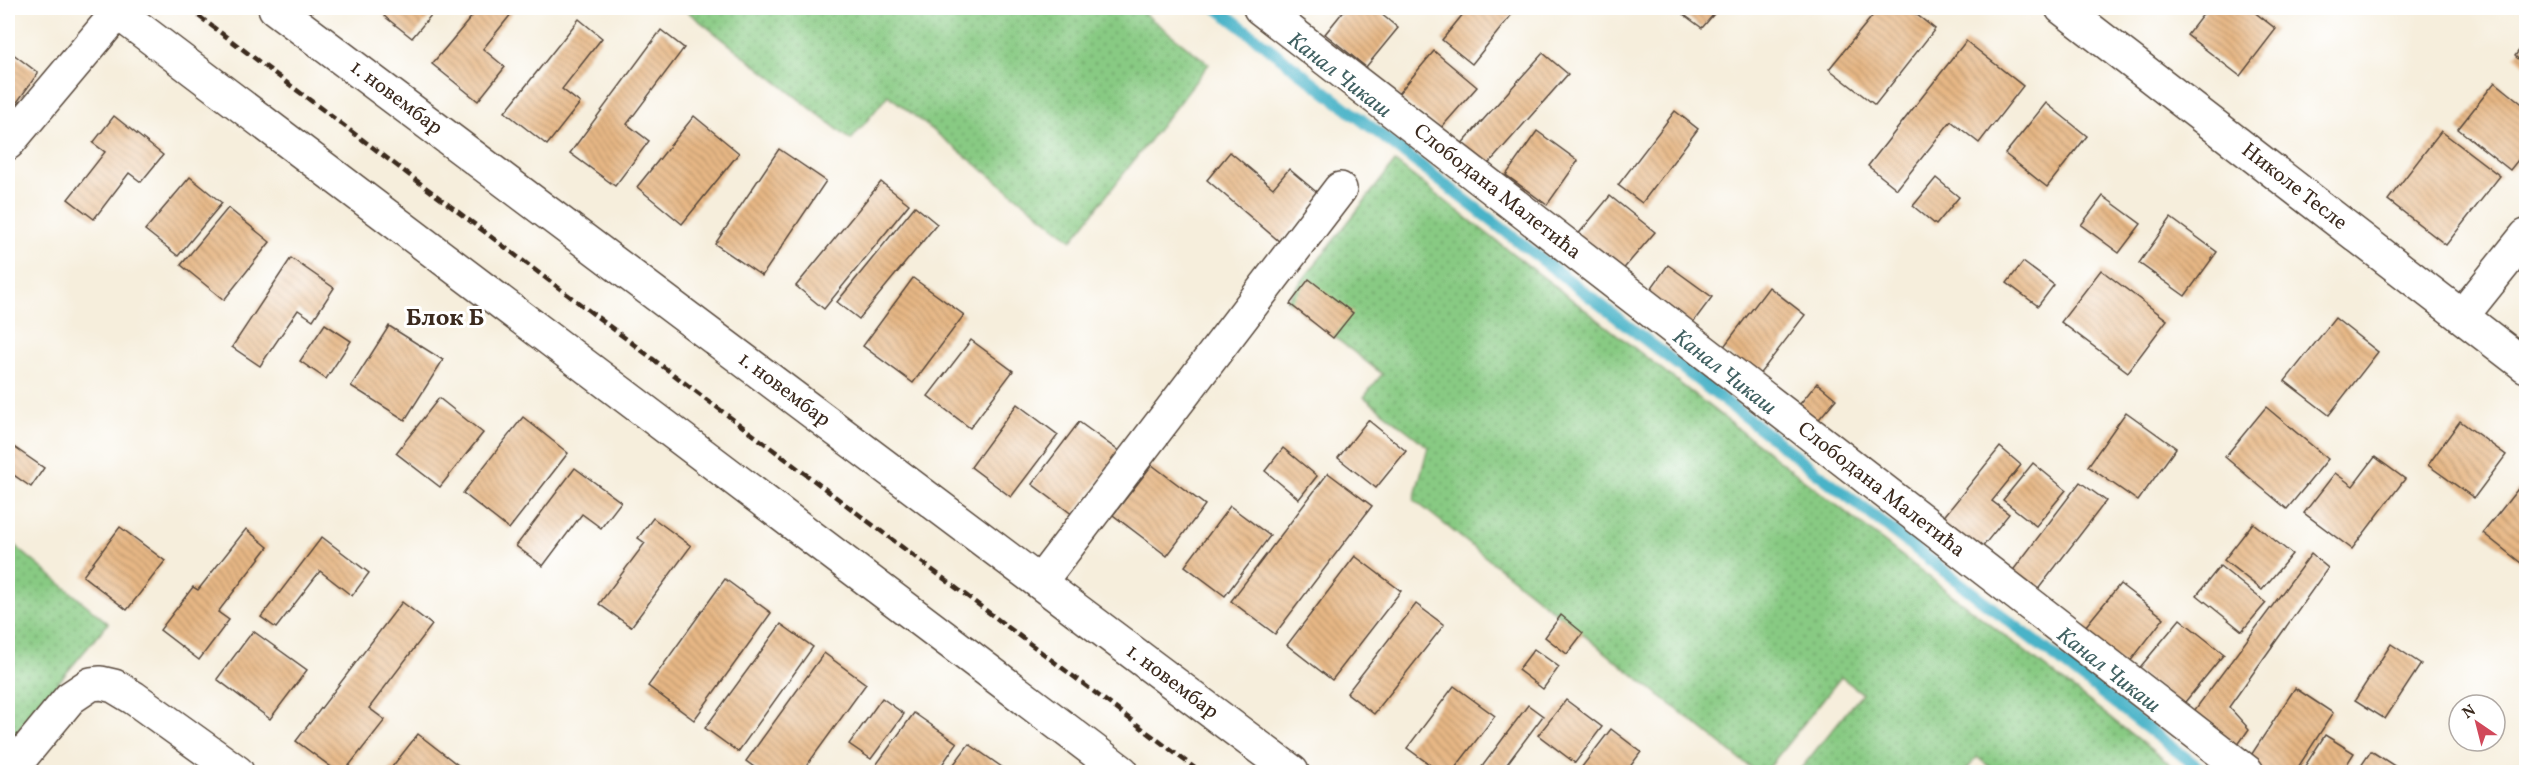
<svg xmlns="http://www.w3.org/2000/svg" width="2534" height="780" viewBox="0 0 2534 780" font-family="Vollkorn,serif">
<defs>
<pattern id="garden-dots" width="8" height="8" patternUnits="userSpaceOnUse" patternTransform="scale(1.5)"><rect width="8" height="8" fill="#88ca83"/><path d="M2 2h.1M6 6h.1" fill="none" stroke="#70a46b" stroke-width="1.8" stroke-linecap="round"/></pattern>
<pattern id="building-back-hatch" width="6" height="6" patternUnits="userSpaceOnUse" patternTransform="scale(1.5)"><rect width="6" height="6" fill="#e7b785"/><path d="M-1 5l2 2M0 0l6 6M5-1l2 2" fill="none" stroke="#bc956c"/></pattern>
</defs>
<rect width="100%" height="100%" fill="#fff"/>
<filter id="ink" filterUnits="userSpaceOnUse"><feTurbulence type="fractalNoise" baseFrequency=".0167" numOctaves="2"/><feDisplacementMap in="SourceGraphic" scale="12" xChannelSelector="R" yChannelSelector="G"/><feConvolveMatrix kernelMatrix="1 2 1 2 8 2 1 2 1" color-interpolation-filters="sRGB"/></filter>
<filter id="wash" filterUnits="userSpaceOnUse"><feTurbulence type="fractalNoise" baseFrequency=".008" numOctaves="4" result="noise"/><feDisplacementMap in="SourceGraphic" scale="24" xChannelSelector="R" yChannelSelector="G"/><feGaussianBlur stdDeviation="1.35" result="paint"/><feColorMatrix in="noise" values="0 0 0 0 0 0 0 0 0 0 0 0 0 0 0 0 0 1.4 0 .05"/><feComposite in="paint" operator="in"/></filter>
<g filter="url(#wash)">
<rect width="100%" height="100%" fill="#f6eedc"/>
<!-- garden -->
<g fill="url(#garden-dots)" stroke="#627a50" stroke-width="1.5">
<path d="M 683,8 L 1137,8 L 1209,64 L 1072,240 L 888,95 L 851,140 Z"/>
<path d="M 1395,162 L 2180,772 L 1996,772 L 1977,757 L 1965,772 L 1798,772 L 1862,693 L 1841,677 L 1765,772 L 1756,772 L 1414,500 L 1428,447 L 1364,397 L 1382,374 L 1287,300 Z"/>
<path d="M 8,540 L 108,623 L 8,743 Z"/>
</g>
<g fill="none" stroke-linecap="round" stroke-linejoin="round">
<!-- stream -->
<path stroke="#49b3c8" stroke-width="12" d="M 1217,8 L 2204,772"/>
</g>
<g id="blocks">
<!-- building -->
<g fill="url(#building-back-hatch)">
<path d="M 391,8 L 437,8 L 412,38 L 384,16 Z"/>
<path d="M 479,8 L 516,8 L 483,49 L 505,67 L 478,101 L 432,64 Z"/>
<path d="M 1346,8 L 1374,8 L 1398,28 L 1366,67 L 1325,34 Z"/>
<path d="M 1468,8 L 1517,8 L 1472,64 L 1442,40 Z"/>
<path d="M 1675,8 L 1719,8 L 1702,28 Z"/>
<path d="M 1879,8 L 1908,8 L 1935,29 L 1875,105 L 1829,69 Z"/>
<path d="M 2208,8 L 2249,8 L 2276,29 L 2240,76 L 2187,35 Z"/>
<path d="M 579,19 L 602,38 L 562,89 L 580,103 L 547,145 L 505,112 Z"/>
<path d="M 661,30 L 684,48 L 627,124 L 649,141 L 615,186 L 570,153 Z"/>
<path d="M 1966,41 L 2023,86 L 1979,143 L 1951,121 L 1897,189 L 1868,166 Z"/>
<path d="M 2526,41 L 2526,66 L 2515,56 Z"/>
<path d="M 8,50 L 38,73 L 8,115 Z"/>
<path d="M 1434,51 L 1477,87 L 1440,129 L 1398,94 Z"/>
<path d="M 1543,53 L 1568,74 L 1483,170 L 1458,148 Z"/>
<path d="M 2495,82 L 2526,107 L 2526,150 L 2510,170 L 2458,129 Z"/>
<path d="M 2046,103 L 2087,136 L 2047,187 L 2005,154 Z"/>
<path d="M 1675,111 L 1698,129 L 1642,203 L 1618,185 Z"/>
<path d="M 114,116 L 163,155 L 141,182 L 129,173 L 94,219 L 68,199 L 105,152 L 93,143 Z"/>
<path d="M 694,116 L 739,153 L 682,224 L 637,187 Z"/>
<path d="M 1537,131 L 1578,161 L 1547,205 L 1506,175 Z"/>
<path d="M 2441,131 L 2500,176 L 2446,245 L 2388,200 Z"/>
<path d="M 779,149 L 826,181 L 762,276 L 715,244 Z"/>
<path d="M 1230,152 L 1273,188 L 1289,169 L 1320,195 L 1280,242 L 1207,180 Z"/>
<path d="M 190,177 L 222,203 L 178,256 L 145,230 Z"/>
<path d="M 1936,178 L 1959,197 L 1936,225 L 1913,206 Z"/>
<path d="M 881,182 L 909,204 L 824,309 L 796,286 Z"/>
<path d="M 1610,196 L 1655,232 L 1620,273 L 1576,237 Z"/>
<path d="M 2103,196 L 2141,224 L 2119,253 L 2081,225 Z"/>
<path d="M 915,206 L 937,224 L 859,319 L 837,302 Z"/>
<path d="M 228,208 L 270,242 L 224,300 L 181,265 Z"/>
<path d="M 2171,218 L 2217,252 L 2185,296 L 2139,263 Z"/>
<path d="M 291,258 L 334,288 L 313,320 L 298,310 L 260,366 L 232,347 Z"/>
<path d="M 2023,262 L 2054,285 L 2038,306 L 2007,283 Z"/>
<path d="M 1668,265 L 1712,297 L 1691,325 L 1648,293 Z"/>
<path d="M 2101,270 L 2167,320 L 2128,372 L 2061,322 Z"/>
<path d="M 913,278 L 964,315 L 913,383 L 863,346 Z"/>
<path d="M 1309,279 L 1353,313 L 1333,338 L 1290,304 Z"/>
<path d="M 1769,287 L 1805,315 L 1758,376 L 1722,349 Z"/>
<path d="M 2335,318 L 2378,352 L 2329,415 L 2285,381 Z"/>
<path d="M 325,324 L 351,341 L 326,379 L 300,361 Z"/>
<path d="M 389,326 L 443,360 L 405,420 L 351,386 Z"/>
<path d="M 971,340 L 1013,371 L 970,428 L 928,396 Z"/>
<path d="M 1817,383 L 1836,399 L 1814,425 L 1795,410 Z"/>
<path d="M 439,398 L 483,433 L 440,487 L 396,453 Z"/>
<path d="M 1017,404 L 1058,435 L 1011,497 L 971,467 Z"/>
<path d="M 2266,407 L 2328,459 L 2287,509 L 2225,457 Z"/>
<path d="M 2126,412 L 2176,448 L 2138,501 L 2088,466 Z"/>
<path d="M 523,417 L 568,453 L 509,529 L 463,493 Z"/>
<path d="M 1368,420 L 1406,451 L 1376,488 L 1338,458 Z"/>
<path d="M 2460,421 L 2506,455 L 2474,498 L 2428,465 Z"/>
<path d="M 1079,422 L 1120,452 L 1073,515 L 1032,484 Z"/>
<path d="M 8,443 L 44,468 L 31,487 L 8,471 Z"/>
<path d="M 2000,447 L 2021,465 L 1992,501 L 2009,514 L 1976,555 L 1938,524 Z"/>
<path d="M 1283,448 L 1317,476 L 1299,499 L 1265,471 Z"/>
<path d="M 2375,457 L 2405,479 L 2352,549 L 2304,513 L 2335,473 L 2353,486 Z"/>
<path d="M 2033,463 L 2066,490 L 2036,526 L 2003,500 Z"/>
<path d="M 1152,465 L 1205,505 L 1167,556 L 1113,515 Z"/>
<path d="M 575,468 L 621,502 L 601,528 L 582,514 L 543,566 L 516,546 Z"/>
<path d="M 1328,473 L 1372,506 L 1275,634 L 1231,601 Z"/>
<path d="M 2525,480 L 2526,482 L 2526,567 L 2483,533 Z"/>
<path d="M 2080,482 L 2106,501 L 2036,592 L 2011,573 Z"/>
<path d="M 1230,506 L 1270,536 L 1225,596 L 1185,566 Z"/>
<path d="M 653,518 L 691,546 L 631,627 L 599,604 L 645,543 L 638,538 Z"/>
<path d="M 2253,523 L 2292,554 L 2262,590 L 2224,560 Z"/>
<path d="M 120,527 L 165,561 L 127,610 L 83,576 Z"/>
<path d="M 246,529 L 268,547 L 218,612 L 229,620 L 199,660 L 160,630 L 193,587 L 198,590 Z"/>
<path d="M 322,537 L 369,573 L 352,596 L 320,571 L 276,628 L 261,617 Z"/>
<path d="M 2311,554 L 2328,568 L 2229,707 L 2249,729 L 2233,752 L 2188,719 Z"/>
<path d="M 1355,556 L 1401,591 L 1332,680 L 1287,645 Z"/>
<path d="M 2220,566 L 2266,603 L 2242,631 L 2197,595 Z"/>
<path d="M 725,579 L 771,613 L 694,720 L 648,686 Z"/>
<path d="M 2120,584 L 2164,618 L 2126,667 L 2081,632 Z"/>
<path d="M 402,602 L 432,625 L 369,708 L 385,720 L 344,772 L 338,772 L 296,741 Z"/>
<path d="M 1416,604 L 1444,625 L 1374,714 L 1347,693 Z"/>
<path d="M 1561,615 L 1583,633 L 1567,654 L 1545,637 Z"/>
<path d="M 2180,619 L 2224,654 L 2181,707 L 2137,671 Z"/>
<path d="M 781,624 L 813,647 L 738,752 L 705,728 Z"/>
<path d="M 253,631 L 307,670 L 270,719 L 217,679 Z"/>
<path d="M 2391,644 L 2421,664 L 2385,719 L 2355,700 Z"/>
<path d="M 1534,649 L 1559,667 L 1543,689 L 1518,670 Z"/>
<path d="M 824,653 L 866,684 L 802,772 L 761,772 L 746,761 Z"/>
<path d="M 1454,686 L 1495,716 L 1452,772 L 1440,772 L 1407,748 Z"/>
<path d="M 2295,688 L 2333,713 L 2295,772 L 2261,772 L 2246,763 Z"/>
<path d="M 882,698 L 904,714 L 871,759 L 849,744 Z"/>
<path d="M 1566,700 L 1602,727 L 1575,763 L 1538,735 Z"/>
<path d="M 1528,705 L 1543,716 L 1507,764 L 1519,772 L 1478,772 Z"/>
<path d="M 914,713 L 957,743 L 937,772 L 871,772 Z"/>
<path d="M 1611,729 L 1641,752 L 1626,772 L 1578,772 Z"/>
<path d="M 418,734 L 463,769 L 461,772 L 388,772 Z"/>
<path d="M 2325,735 L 2354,753 L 2342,772 L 2301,772 Z"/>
<path d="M 969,744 L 1009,772 L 948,772 Z"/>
<path d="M 2371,751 L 2404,772 L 2357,772 Z"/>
</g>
</g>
</g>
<g filter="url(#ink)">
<use href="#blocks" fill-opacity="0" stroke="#57473a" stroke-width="1.5"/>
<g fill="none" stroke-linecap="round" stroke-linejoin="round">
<defs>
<g id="minor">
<path d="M 112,8 L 1122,772"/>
<path d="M 275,8 L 1292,772"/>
<path d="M 1260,8 L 2247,772"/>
<path d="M 2062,8 L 2526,366"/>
<path d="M 8,143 L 118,12"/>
<path d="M 2462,316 L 2526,236"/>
<path d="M 1040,582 L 1340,189"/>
<path d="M 9,772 L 70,698 L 91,684 L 101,683 L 114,686 L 134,698 L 237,772"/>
</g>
</defs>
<!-- minor casing -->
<use href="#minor" stroke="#57473a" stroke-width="36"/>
<!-- minor -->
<use href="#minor" stroke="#fff" stroke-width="33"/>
<!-- rail -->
<path stroke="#3b2a1e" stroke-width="4.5" stroke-dasharray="9 4.5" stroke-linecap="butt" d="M 188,8 L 1200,772"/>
</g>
</g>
<g text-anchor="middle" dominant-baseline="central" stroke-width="6" stroke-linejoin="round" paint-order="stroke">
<!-- street labels -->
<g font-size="21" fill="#3b2a1e" stroke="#fff">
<text transform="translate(396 98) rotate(37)">1. новембар</text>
<text transform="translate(2294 187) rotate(38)">Николе Тесле</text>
<text transform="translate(1497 192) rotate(38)">Слободана Малетића</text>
<text transform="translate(784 390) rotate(37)">1. новембар</text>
<text transform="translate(1881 490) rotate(38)">Слободана Малетића</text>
<text transform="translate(1172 682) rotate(37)">1. новембар</text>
</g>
<!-- water labels -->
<g font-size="22" font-style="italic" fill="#416162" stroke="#fff">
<text transform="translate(1339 76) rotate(38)">Канал Чикаш</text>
<text transform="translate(1724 373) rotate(38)">Канал Чикаш</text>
<text transform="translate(2108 671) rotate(38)">Канал Чикаш</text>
</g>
<!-- quarter labels -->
<g font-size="24" font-weight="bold" fill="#3b2a1e" stroke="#fff">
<text x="445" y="319">Блок Б</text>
</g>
</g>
<!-- margin -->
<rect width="2534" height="780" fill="none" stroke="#fff" stroke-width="30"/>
<!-- north arrow -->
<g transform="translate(2477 723) rotate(325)"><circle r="28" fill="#ffffff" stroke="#b1aaa5" stroke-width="1.5"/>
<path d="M0-4.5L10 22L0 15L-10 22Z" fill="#d1495b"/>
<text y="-9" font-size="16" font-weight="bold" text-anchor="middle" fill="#3b2a1e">N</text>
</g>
</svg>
